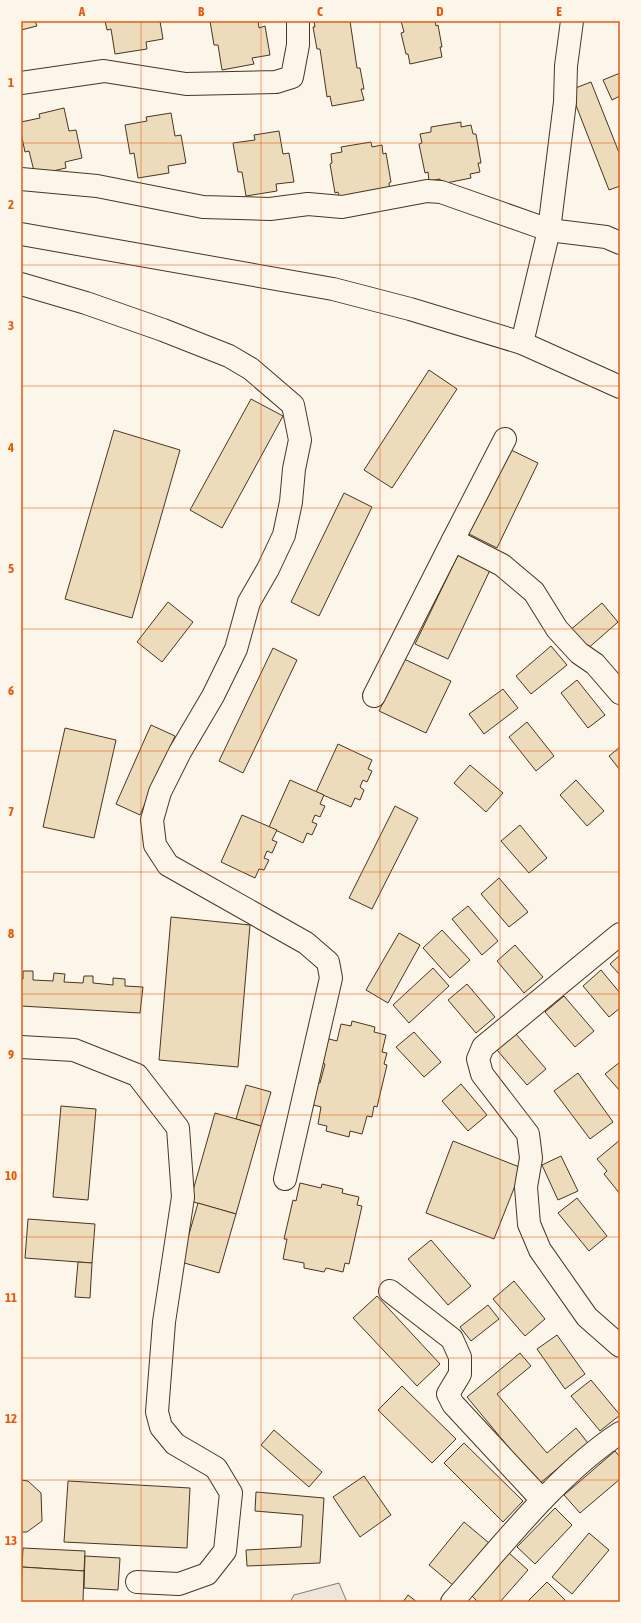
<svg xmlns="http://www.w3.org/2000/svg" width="641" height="1623" viewBox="0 0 641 1623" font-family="'Asap Condensed',sans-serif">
<rect width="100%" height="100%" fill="#fbf6e9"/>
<!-- green -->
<path fill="#ede6d9" stroke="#887966" d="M 339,1583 L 347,1602 L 290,1602 L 294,1595 Z"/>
<!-- building -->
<g fill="#ecdcbc" stroke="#4a3520">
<path d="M 21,21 L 35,21 L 37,26 L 21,30 Z"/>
<path d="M 105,21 L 160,21 L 163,39 L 146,42 L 147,49 L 115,54 L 111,29 L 107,30 Z"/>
<path d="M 210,21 L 258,21 L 259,28 L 265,26 L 270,55 L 252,58 L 254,64 L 222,70 L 218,45 L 214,45 Z"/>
<path d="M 314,21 L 350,21 L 357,68 L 360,68 L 364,89 L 361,89 L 364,100 L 332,106 L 330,96 L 327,97 L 320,49 L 317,49 L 313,27 L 315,27 Z"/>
<path d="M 401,21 L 435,21 L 436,26 L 438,25 L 442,47 L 440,47 L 442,57 L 410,64 L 408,54 L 406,54 L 401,33 L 404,32 Z"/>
<path d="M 620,73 L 620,96 L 612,100 L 603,80 Z"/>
<path d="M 591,82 L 620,155 L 620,186 L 609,190 L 570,90 Z"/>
<path d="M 64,108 L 69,131 L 76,130 L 82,158 L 65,162 L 66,168 L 35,175 L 29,151 L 25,152 L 21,133 L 21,122 L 40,118 L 39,114 Z"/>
<path d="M 171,113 L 175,136 L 181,135 L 186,163 L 168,166 L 169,173 L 138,178 L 134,153 L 130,154 L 125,125 L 147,121 L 146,117 Z"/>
<path d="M 461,122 L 461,127 L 471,125 L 473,134 L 476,134 L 481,163 L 478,163 L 480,172 L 470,174 L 471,178 L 441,184 L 440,179 L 429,181 L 428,172 L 425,173 L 419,144 L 422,143 L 420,134 L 431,132 L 431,127 Z"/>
<path d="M 279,131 L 283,154 L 289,153 L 294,182 L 276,184 L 277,191 L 246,196 L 242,172 L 238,172 L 233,143 L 255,140 L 254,135 Z"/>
<path d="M 371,142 L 372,147 L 382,145 L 383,154 L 386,153 L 391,182 L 389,183 L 390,192 L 340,201 L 338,192 L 335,193 L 330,164 L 332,163 L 331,154 L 342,152 L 341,147 Z"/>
<path d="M 429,370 L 457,389 L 392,488 L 364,470 Z"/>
<path d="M 251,399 L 283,416 L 222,528 L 190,510 Z"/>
<path d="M 114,430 L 180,450 L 132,618 L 65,599 Z"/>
<path d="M 509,449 L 538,463 L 497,548 L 467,533 Z"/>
<path d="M 344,493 L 372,507 L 319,616 L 291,602 Z"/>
<path d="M 459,553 L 491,568 L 448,659 L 415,644 Z"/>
<path d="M 168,602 L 193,622 L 162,662 L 137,642 Z"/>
<path d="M 602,603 L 618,622 L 585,651 L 569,631 Z"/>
<path d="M 551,646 L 567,665 L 531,694 L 516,676 Z"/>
<path d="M 273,648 L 297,660 L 243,773 L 219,761 Z"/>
<path d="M 404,659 L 451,681 L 426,733 L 379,711 Z"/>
<path d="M 577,680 L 605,715 L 588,728 L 561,693 Z"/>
<path d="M 503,689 L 518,708 L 484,734 L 469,714 Z"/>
<path d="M 527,722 L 554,756 L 536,771 L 509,737 Z"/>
<path d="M 151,725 L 175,736 L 140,815 L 116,804 Z"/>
<path d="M 65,728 L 116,740 L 94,838 L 43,827 Z"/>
<path d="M 338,744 L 372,760 L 368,769 L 372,771 L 367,782 L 363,780 L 360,787 L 364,790 L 360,800 L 355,798 L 351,807 L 316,792 Z"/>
<path d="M 620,747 L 620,770 L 609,756 Z"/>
<path d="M 470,765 L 503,793 L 486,812 L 454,783 Z"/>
<path d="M 290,780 L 324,795 L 320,804 L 325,806 L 320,817 L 315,815 L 312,822 L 317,824 L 312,835 L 307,833 L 303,843 L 269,827 Z"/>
<path d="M 576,780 L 604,811 L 587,826 L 560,795 Z"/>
<path d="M 395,806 L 418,818 L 372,909 L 349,898 Z"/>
<path d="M 242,815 L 277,830 L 272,840 L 277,842 L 272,853 L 267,851 L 264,858 L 269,860 L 264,870 L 259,869 L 255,878 L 221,862 Z"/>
<path d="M 520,825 L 547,858 L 529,873 L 501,841 Z"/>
<path d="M 499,878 L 528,912 L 509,927 L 481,894 Z"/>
<path d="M 468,906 L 498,941 L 482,955 L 452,919 Z"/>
<path d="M 171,917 L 250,925 L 238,1067 L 159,1060 Z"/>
<path d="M 442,930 L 470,960 L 450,978 L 423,948 Z"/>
<path d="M 399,933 L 420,945 L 388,1003 L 366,990 Z"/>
<path d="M 515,945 L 543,977 L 524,993 L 497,961 Z"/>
<path d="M 620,955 L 620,975 L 610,964 Z"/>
<path d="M 433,968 L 449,986 L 409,1023 L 393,1005 Z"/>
<path d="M 601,970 L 620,993 L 620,1008 L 609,1017 L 583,986 Z"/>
<path d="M 23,971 L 33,971 L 33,980 L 53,981 L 54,973 L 65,974 L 64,982 L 83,983 L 84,976 L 93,976 L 93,983 L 113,985 L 113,978 L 125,979 L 125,986 L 143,987 L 140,1013 L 21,1006 L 21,979 L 23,979 Z"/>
<path d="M 467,984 L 495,1017 L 476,1033 L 448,1000 Z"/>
<path d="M 564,996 L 594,1031 L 575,1047 L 545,1012 Z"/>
<path d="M 352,1021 L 375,1027 L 374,1032 L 386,1035 L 382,1052 L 387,1053 L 384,1064 L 387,1065 L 377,1107 L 374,1106 L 372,1117 L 367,1116 L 362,1134 L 350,1131 L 349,1137 L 326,1131 L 327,1126 L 318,1124 L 321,1107 L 310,1104 L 315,1082 L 320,1083 L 325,1064 L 320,1062 L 325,1038 L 337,1041 L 341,1024 L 351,1026 Z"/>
<path d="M 414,1032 L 441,1062 L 424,1077 L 396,1047 Z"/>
<path d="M 516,1034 L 546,1069 L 527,1085 L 497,1050 Z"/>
<path d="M 620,1062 L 620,1091 L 605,1074 Z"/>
<path d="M 578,1073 L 613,1122 L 590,1139 L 554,1091 Z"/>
<path d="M 461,1084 L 487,1115 L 468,1131 L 442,1101 Z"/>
<path d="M 246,1085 L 271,1092 L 261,1126 L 236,1119 Z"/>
<path d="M 61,1106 L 96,1109 L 88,1200 L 53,1197 Z"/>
<path d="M 215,1113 L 261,1126 L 236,1214 L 190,1201 Z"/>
<path d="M 620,1140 L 620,1194 L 604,1174 L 607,1171 L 597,1159 Z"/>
<path d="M 453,1141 L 522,1168 L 494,1239 L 426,1213 Z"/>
<path d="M 561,1156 L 578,1191 L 558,1200 L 542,1165 Z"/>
<path d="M 300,1183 L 321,1188 L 322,1184 L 343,1189 L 342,1193 L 359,1197 L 357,1205 L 362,1206 L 349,1264 L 345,1263 L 343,1272 L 326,1268 L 324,1272 L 304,1268 L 304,1263 L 283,1259 L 287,1239 L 284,1239 L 293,1200 L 296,1201 Z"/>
<path d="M 577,1198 L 607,1236 L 589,1251 L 558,1213 Z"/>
<path d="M 198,1203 L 236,1214 L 219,1273 L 181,1262 Z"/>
<path d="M 28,1219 L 95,1224 L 92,1263 L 25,1258 Z"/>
<path d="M 431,1240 L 471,1286 L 448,1305 L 408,1259 Z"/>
<path d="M 78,1262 L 92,1263 L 90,1298 L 75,1297 Z"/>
<path d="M 514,1281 L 545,1319 L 525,1336 L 493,1299 Z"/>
<path d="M 377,1296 L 440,1364 L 417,1386 L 353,1318 Z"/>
<path d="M 488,1305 L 499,1319 L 471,1341 L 460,1327 Z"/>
<path d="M 557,1335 L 585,1374 L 565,1389 L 537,1349 Z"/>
<path d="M 520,1353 L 531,1366 L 497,1394 L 547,1453 L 576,1428 L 588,1443 L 539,1484 L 467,1397 Z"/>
<path d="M 591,1380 L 620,1415 L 600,1431 L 571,1396 Z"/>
<path d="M 402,1386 L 456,1439 L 432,1463 L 378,1410 Z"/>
<path d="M 274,1430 L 322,1472 L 309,1487 L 261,1445 Z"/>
<path d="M 464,1443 L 523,1501 L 503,1522 L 444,1463 Z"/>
<path d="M 615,1451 L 620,1457 L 620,1479 L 580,1513 L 564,1495 Z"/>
<path d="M 364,1476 L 391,1515 L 360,1537 L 333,1497 Z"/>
<path d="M 21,1480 L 28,1481 L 41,1493 L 42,1521 L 27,1532 L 21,1532 Z"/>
<path d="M 68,1481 L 190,1488 L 187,1548 L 64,1542 Z"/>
<path d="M 256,1492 L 324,1498 L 320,1563 L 247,1566 L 246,1550 L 301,1547 L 303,1515 L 255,1511 Z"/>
<path d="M 555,1508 L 572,1525 L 535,1564 L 517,1547 Z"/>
<path d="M 464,1522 L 489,1543 L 454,1586 L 429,1565 Z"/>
<path d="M 589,1533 L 609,1550 L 572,1594 L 552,1577 Z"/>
<path d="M 23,1548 L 85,1551 L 84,1571 L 22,1567 Z"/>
<path d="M 509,1553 L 528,1570 L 500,1602 L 478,1602 L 472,1596 Z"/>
<path d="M 85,1556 L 120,1558 L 118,1590 L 84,1588 Z"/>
<path d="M 22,1567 L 84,1571 L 83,1602 L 21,1602 Z"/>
<path d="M 547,1582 L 565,1600 L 564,1602 L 527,1602 Z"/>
<path d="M 408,1595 L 417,1602 L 403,1602 Z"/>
</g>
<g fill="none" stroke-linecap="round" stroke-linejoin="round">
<defs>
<g id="minor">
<path d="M 21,83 L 104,71 L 186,84 L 276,82 L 292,77 L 298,45 L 298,21"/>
<path d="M 21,179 L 97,186 L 203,207 L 270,209 L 308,204 L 342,207 L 427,191 L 441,192 L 549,230 L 606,237 L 620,243"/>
<path d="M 21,284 L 86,303 L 163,330 L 229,356 L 251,369 L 293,405 L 300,440 L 294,469 L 291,502 L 284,535 L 268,569 L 249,602 L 236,649 L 213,696 L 180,752 L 160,792 L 152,820 L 155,845 L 168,865 L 306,943 L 328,962 L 331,978 L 285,1179"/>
<path d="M 522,343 L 549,230 L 565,102 L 566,66 L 572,21"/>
<path d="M 505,439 L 453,540 L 502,565 L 534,592 L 557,629 L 579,653 L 595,664 L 620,693"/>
<path d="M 374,696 L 453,540"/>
<path d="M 620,934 L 483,1047 L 478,1059 L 482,1074 L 528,1134 L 531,1158 L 526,1187 L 529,1224 L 540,1250 L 587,1317 L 620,1346"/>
<path d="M 21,1047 L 74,1050 L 137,1075 L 178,1128 L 183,1197 L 164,1322 L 157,1412 L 161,1427 L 175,1444 L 216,1468 L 231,1493 L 225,1551 L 207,1574 L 179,1584 L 137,1582"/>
<path d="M 390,1291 L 452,1339 L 460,1357 L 460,1374 L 448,1394 L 453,1404 L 542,1500"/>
<path d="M 452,1602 C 502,1546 557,1474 620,1433"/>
</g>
<path id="major" d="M 21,234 L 333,289 L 410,309 L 522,343 L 620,387"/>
</defs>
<!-- minor casing -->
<use href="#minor" stroke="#4a3520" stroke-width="24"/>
<!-- major casing -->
<use href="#major" stroke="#4a3520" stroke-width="24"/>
<!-- minor -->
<use href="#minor" stroke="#fbf6e9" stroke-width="22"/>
<!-- major -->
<use href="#major" stroke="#fbf6e9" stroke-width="22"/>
</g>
<!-- grid -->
<path fill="none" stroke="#e8590c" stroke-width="1" stroke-opacity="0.55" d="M 141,21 L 141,1602M 261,21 L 261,1602M 380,21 L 380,1602M 500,21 L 500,1602M 21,143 L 620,143M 21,265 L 620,265M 21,386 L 620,386M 21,508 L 620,508M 21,629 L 620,629M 21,751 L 620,751M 21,872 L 620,872M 21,994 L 620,994M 21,1115 L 620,1115M 21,1237 L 620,1237M 21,1358 L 620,1358M 21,1480 L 620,1480"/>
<!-- border -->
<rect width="641" height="1623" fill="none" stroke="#fbf6e9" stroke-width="44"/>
<rect x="22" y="22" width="597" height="1579" fill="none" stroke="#e8590c" stroke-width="1.5"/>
<g font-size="13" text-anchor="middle" font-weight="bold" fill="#e8590c">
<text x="82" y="16">A</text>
<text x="201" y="16">B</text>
<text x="320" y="16">C</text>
<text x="440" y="16">D</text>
<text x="559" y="16">E</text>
<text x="11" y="87">1</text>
<text x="11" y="209">2</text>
<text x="11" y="330">3</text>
<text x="11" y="452">4</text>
<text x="11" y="573">5</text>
<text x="11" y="695">6</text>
<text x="11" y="816">7</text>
<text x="11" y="938">8</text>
<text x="11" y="1059">9</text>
<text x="11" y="1180">10</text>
<text x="11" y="1302">11</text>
<text x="11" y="1423">12</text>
<text x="11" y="1545">13</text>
</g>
</svg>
